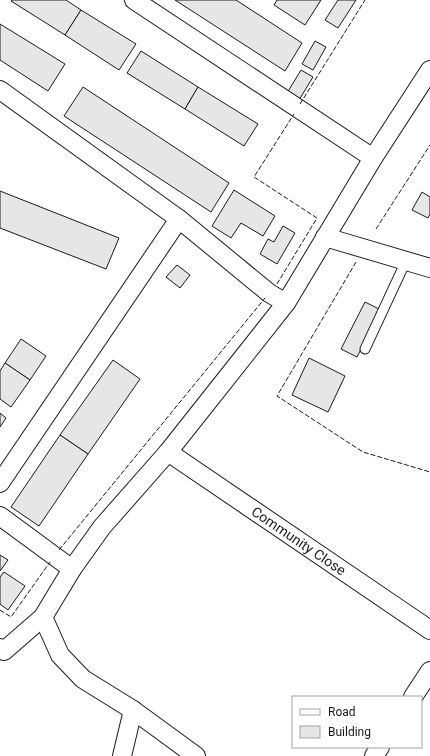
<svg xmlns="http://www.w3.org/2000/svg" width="430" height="756" viewBox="0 0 430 756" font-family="Roboto,sans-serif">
<rect width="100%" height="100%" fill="#fff"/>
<!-- building -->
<g fill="#e6e6e6" stroke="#1a1a1a">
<path d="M 12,0 L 66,0 L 81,10 L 65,35 L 11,1 Z"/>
<path d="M 175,0 L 236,0 L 302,43 L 285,71 Z"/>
<path d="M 277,0 L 321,0 L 305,25 L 274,5 Z"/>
<path d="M 338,0 L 356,0 L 338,28 L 325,20 Z"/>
<path d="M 81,10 L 136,44 L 119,70 L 65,35 Z"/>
<path d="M 0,24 L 65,64 L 48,91 L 0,60 Z"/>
<path d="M 315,41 L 326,47 L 313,70 L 302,64 Z"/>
<path d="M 141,51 L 198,87 L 185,109 L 127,73 Z"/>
<path d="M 301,70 L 313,77 L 299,100 L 287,93 Z"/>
<path d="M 83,87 L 229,183 L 211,212 L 64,116 Z"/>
<path d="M 198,87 L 258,124 L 244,146 L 185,109 Z"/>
<path d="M 234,190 L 275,216 L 263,236 L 241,223 L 231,238 L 212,226 Z"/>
<path d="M 0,191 L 119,238 L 106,269 L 0,228 Z"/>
<path d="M 422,192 L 430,197 L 430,214 L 428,218 L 412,210 Z"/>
<path d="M 283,226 L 295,233 L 277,264 L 260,254 L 268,239 L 274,242 Z"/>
<path d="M 177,265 L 190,275 L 180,288 L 166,277 Z"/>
<path d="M 365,302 L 381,310 L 357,357 L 341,349 Z"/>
<path d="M 21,339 L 46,356 L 30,380 L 5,363 Z"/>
<path d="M 309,358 L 345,376 L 328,412 L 292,395 Z"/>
<path d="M 113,360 L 140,379 L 88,454 L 60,435 Z"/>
<path d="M 5,363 L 30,380 L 11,407 L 0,399 L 0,371 Z"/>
<path d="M 0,413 L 6,418 L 0,427 Z"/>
<path d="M 60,435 L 88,454 L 39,526 L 11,507 Z"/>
<path d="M 0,555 L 8,560 L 0,571 Z"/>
<path d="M 4,572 L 25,586 L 8,610 L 0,604 L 0,577 Z"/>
</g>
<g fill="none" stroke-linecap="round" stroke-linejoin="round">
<defs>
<path id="service" d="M 365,349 L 406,261"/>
<g id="minor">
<path d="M 134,0 L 373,158"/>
<path d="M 0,90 L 179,219 L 269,293 L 286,303"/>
<path d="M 325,237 L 430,268"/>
<path id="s1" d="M 168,452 L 430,630"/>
<path d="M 0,483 L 179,219"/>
<path d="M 0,516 L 72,569"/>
<path d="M 43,617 L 60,655 L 83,679 L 133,710 L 196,756"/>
<path d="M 0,648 L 4,651 L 43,617 L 72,569 L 102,527 L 168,452 L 286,303 L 373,158 L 430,70"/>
<path d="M 413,697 L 430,671"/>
<path d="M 122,756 L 133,710"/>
<path d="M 374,756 L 380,747"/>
</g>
</defs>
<!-- service casing -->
<use href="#service" stroke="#1a1a1a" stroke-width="11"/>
<!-- minor casing -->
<use href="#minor" stroke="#1a1a1a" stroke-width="20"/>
<!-- service -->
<use href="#service" stroke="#fff" stroke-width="9"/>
<!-- minor -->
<use href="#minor" stroke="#fff" stroke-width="18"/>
<!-- fence -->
<g stroke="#1a1a1a" stroke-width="1" stroke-dasharray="5 2" stroke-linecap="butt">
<path d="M 300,104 L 365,0"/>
<path d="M 376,229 L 430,145"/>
<path d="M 356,262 L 277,396 L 363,452 L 430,472"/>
<path d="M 277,284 L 317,218 L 254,177 L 294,114"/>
<path d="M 59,550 L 265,298"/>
<path d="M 0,610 L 11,617 L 50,562"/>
</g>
</g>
<g text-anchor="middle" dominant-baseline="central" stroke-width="3" stroke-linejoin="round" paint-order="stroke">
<!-- street labels -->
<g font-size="14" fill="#1a1a1a" stroke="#fff">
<text stroke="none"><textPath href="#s1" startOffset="158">Community Close</textPath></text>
</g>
</g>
<!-- legend -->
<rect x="292" y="696" width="130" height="52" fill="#ffffff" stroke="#a3a3a3"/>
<rect x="300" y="709" width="20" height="6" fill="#ffffff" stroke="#a3a3a3"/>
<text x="328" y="716" font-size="12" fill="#1a1a1a">Road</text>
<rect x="300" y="726" width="20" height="12" fill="#e6e6e6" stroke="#a3a3a3"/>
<text x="328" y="736" font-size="12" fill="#1a1a1a">Building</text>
</svg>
